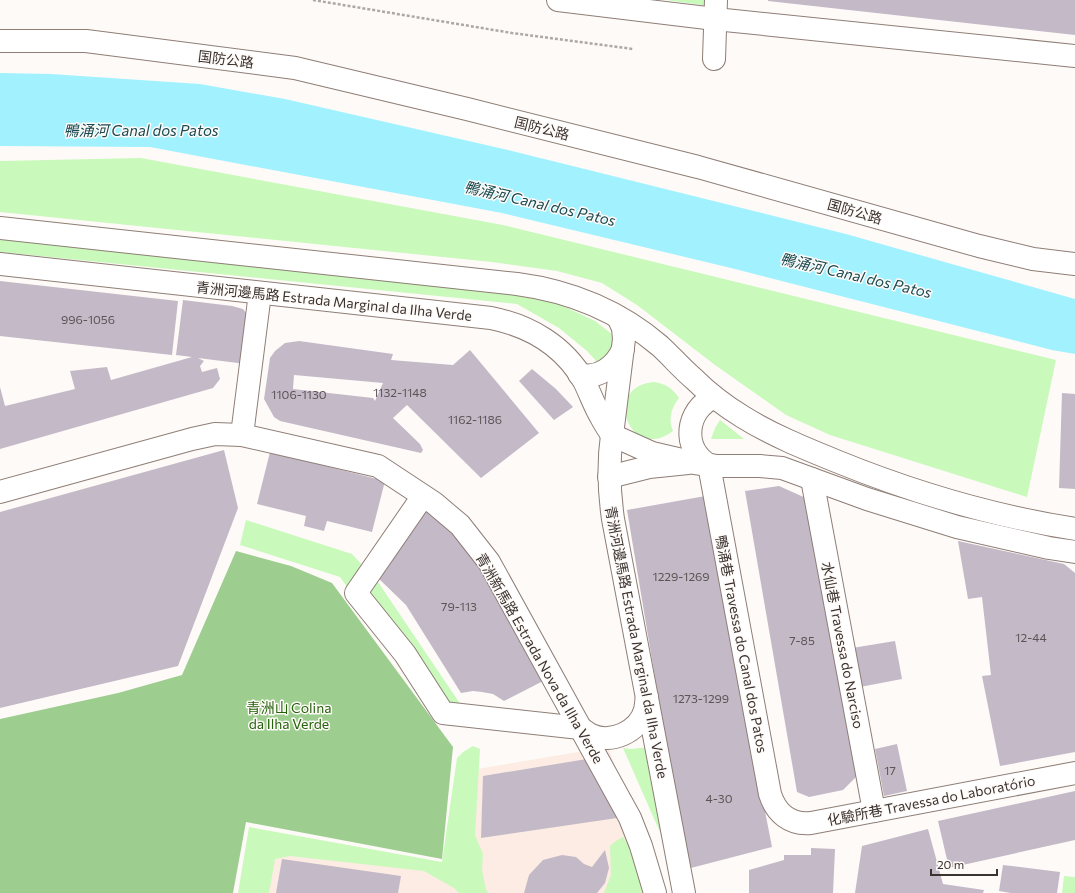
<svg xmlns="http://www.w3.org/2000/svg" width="1075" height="893" viewBox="0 0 1075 893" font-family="Commissioner,'Noto Sans SC',sans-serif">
<rect width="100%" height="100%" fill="#fefaf8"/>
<!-- built -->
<path fill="#fcece4" d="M 608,747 L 633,813 L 651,893 L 240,893 L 253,838 L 446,865 L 459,772 Z"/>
<!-- green -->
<g fill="#c9f9bb">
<path d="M 666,0 L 709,0 L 709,6 Z"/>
<path d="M 141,158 L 503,225 L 1056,360 L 1027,497 L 830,435 L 786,415 L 715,365 L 637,305 L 602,283 L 557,271 L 492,262 L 0,212 L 0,161 Z"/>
<path d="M 0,239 L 510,292 L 561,305 L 595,321 L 613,335 L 615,344 L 614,351 L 599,364 L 587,351 L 559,328 L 517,304 L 0,252 Z"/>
<path d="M 654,382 C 666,384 672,388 679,398 C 671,408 668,419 673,431 C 630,464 601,386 654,382 Z"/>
<path d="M 720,420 L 744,439 L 711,439 L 715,428 Z"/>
<path d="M 246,520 L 352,554 L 378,582 L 463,708 L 444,722 L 340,577 L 240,545 Z"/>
<path d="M 473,746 L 480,749 L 475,835 L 483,854 L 482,870 L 486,890 L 489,893 L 459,893 L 454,888 L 424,871 L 290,856 L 275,859 L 269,893 L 238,893 L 249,827 L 442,862 L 457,758 L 463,752 Z"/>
<path d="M 649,747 L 677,893 L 663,839 L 623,748 L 631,749 Z"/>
<path d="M 623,837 L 631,849 L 644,893 L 604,893 L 611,875 L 610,846 L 616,841 Z"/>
<path d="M 1064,876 L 1075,877 L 1075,893 L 1062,893 Z"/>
</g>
<!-- forest -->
<path fill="#9dce8f" d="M 236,551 L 291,566 L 332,583 L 453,747 L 442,859 L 246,822 L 233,893 L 0,893 L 0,719 L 118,693 L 182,675 Z"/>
<!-- water -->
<path fill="#a1f2fe" d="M 0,73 L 51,74 L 200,84 L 285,99 L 508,150 L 846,234 L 1075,299 L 1075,354 L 1052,350 L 735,269 L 502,213 L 150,147 L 0,146 Z"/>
<!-- building -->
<g fill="#c4b9c7" fill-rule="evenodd">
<path d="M 768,0 L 1075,0 L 1075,35 L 768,1 Z"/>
<path d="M 0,281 L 178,301 L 172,355 L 0,336 Z"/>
<path d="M 183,300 L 232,306 L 243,309 L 247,314 L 246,364 L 198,358 L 204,361 L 200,366 L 202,372 L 217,368 L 220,379 L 213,388 L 0,449 L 0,387 L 5,406 L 75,389 L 70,371 L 107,367 L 111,380 L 192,357 L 176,355 Z"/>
<path d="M 299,341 L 393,354 L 391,360 L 453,365 L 470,350 L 539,433 L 481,478 L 407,405 L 393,418 L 420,444 L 423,450 L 421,453 L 280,421 L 274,417 L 264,399 L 270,358 L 275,351 L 285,343 ZM 294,375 L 383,383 L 375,401 L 373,398 L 293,389 Z"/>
<path d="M 532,369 L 556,389 L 573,407 L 554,420 L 519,381 Z"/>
<path d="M 1062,393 L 1075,394 L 1075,489 L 1059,488 Z"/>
<path d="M 224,450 L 238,508 L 178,666 L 0,708 L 0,512 Z"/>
<path d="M 270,452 L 385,481 L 372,532 L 327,521 L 324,531 L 304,526 L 306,516 L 257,504 Z"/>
<path d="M 779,486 L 808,499 L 858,775 L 843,790 L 809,797 L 797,792 L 745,491 Z"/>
<path d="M 711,495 L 751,740 L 772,847 L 687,869 L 627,510 Z"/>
<path d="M 429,505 L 451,520 L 549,678 L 504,701 L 493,694 L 482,692 L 473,691 L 461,693 L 406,605 L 376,576 Z"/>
<path d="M 958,541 L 1064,564 L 1075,573 L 1075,752 L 1000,766 L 982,676 L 991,675 L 982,597 L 968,599 Z"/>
<path d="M 895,641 L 902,679 L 860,687 L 852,648 Z"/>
<path d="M 897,744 L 907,791 L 884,796 L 875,749 Z"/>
<path d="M 593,758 L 617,818 L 481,838 L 483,776 Z"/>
<path d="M 1075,791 L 1075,840 L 949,868 L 938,821 Z"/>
<path d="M 928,829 L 943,884 L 984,890 L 983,893 L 855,893 L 862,846 Z"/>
<path d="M 811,848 L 835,849 L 833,893 L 749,893 L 749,870 L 784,860 L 784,855 L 811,855 Z"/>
<path d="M 605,850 L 609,868 L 605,883 L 597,893 L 524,893 L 529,875 L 543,860 L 562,855 L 576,857 L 584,864 L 592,867 Z"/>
<path d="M 282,859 L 401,876 L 398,893 L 276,893 Z"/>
<path d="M 1003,865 L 1060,872 L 1057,893 L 1011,893 L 999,891 Z"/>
</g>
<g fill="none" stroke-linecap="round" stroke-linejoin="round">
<defs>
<g id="minor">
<path d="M 558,0 L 715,19 L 1075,56"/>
<path d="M 0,41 L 86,41 L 295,68 L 467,109 L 698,167 L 979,246 L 1033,259 L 1075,264"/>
<path d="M 714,59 L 716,0"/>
<path d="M 242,435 L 260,293"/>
<path d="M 612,435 C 608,463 609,491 613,519 L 684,893"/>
<path d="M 709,465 L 770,794 C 776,813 790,825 811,823 L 1075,773"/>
<path d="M 609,477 L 649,467 L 688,463"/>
<path d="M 812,479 L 874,811"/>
<path d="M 0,492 L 192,439 L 215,434 L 242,435 L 378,466 L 434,503 L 460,525 L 489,562 L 630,818 L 641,846 L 655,893"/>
<path d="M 423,496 L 356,593 L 405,654 L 443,713 L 580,728 C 584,730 587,733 591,735 C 611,744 639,732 645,710 C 646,706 646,701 647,697"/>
</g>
<g id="major">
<path d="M 0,228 L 517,284 C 570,291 619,311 660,346 C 672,357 682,369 694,379 C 709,394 725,406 743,417 C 772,435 804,448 836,461 C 912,492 993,516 1075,529"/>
<path d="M 0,264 L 491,318 C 530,326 564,346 584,381 C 590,393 594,405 601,417 C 604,423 608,429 612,435"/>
<path d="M 579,374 C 598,380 616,366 623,349"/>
<path d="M 612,435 L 652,453 L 695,463 L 716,466 L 760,466 L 782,468 L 867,499 L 957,527 L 1049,548 L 1075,552"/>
<path d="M 612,435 L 624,339 L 623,328 L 618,317"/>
<path d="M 709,465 C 681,448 686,410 714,397"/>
</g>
</defs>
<!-- minor casing -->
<use href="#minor" stroke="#8e7e76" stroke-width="24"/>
<!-- major casing -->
<use href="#major" stroke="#8e7e76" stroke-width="24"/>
<!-- path -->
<path stroke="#ada8a5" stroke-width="2.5" stroke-dasharray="3 2" stroke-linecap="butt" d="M 313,0 L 512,33 L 633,49"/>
<!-- minor -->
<use href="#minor" stroke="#fff" stroke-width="22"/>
<!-- major -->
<use href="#major" stroke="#fff" stroke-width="22"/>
</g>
<g text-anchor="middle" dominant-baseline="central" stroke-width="3" stroke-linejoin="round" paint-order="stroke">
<!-- number labels -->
<g font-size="12" fill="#5c5456">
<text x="88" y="319">996-1056</text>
<text x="400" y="392">1132-1148</text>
<text x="299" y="394">1106-1130</text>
<text x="475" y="419">1162-1186</text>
<text x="681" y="576">1229-1269</text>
<text x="459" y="606">79-113</text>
<text x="1031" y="637">12-44</text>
<text x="802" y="640">7-85</text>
<text x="701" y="698">1273-1299</text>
<text x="890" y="770">17</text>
<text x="719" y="798">4-30</text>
</g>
<!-- street labels -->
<g font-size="14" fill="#3a3330" stroke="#fefaf8">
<text transform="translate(226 59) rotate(7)">国防公路</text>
<text transform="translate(542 128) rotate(14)">国防公路</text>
<text transform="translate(855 211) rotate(16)">国防公路</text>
<text transform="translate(334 301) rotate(6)">青洲河邊馬路 Estrada Marginal da Ilha Verde</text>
<text transform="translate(637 642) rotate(79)">青洲河邊馬路 Estrada Marginal da Ilha Verde</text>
<text transform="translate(742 644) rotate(79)">鴨涌巷 Travessa do Canal dos Patos</text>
<text transform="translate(843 645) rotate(79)">水仙巷 Travessa do Narciso</text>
<text transform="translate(540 658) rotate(60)">青洲新馬路 Estrada Nova da Ilha Verde</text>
<text transform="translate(931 800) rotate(-11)">化驗所巷 Travessa do Laboratório</text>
</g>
<!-- park labels -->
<g font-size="14" fill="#26620c" stroke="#fefaf8">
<text x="289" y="707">青洲山 Colina<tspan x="289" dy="16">da Ilha Verde</tspan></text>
</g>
<!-- water labels -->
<g font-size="15" font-style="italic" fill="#194a50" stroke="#fefaf8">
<text x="141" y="130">鴨涌河 Canal dos Patos</text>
<text transform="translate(540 203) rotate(13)">鴨涌河 Canal dos Patos</text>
<text transform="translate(856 275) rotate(13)">鴨涌河 Canal dos Patos</text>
</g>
</g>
<!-- scale -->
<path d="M931 869v6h66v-6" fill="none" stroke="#3a3330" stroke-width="2"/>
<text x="937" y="869" font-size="12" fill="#3a3330" stroke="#fefaf8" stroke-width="3" paint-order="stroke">20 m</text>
</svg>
